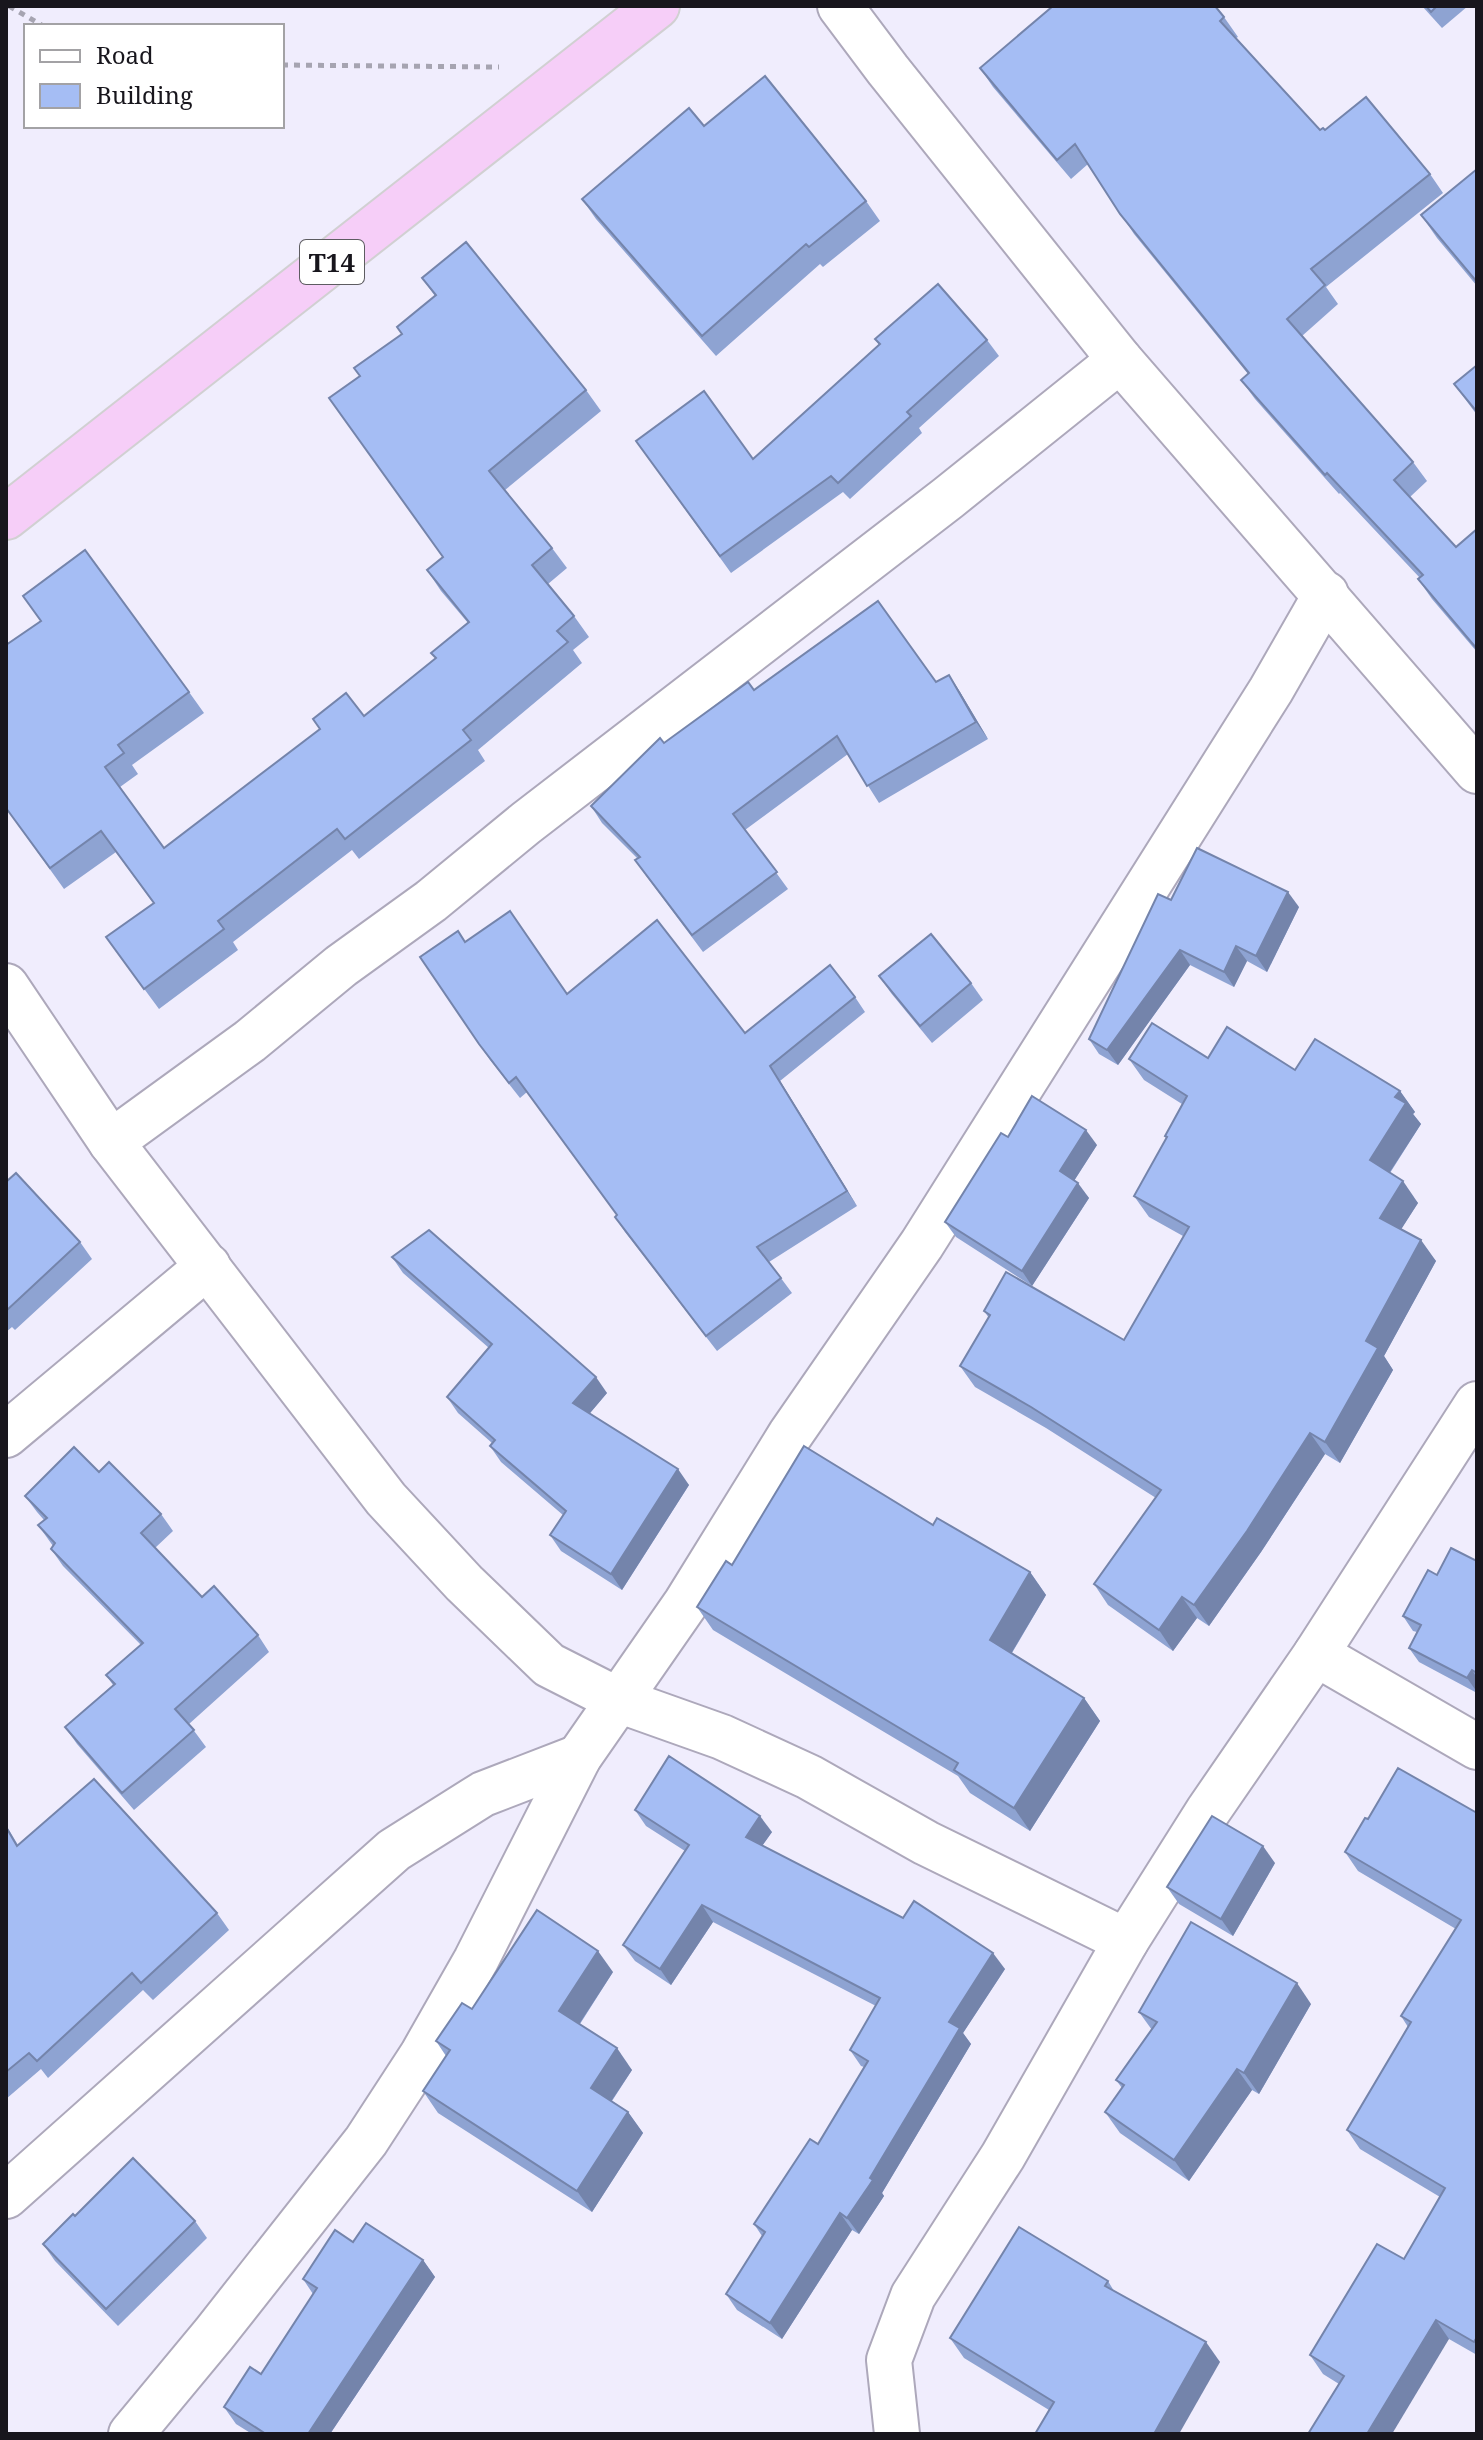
<svg xmlns="http://www.w3.org/2000/svg" width="1483" height="2440" viewBox="0 0 1483 2440" font-family="'Noto Serif',serif">
<rect width="100%" height="100%" fill="#f0edfd"/>
<g fill="none" stroke-linecap="round" stroke-linejoin="round">
<defs>
<g id="minor">
<path d="M 840,6 L 888,70 L 1120,360 L 1477,771"/>
<path d="M 6,986 L 111,1142 L 386,1499 L 464,1583 L 549,1665 L 618,1700 L 722,1737 L 809,1777 L 926,1843 L 1126,1941"/>
<path d="M 111,1142 L 250,1041 L 341,966 L 431,901 L 526,823 L 948,498 L 1120,360"/>
<path d="M 6,1435 L 208,1266"/>
<path d="M 1316,1654 L 1477,1747"/>
<path d="M 6,2196 L 394,1850 L 483,1794 L 579,1757"/>
<path d="M 131,2434 L 214,2334 L 366,2141 L 422,2055 L 476,1960 L 579,1757 L 686,1603 L 790,1435 L 922,1244 L 1271,690 L 1326,594"/>
<path d="M 897,2434 L 889,2360 L 913,2296 L 1003,2156 L 1126,1941 L 1208,1811 L 1316,1654 L 1477,1404"/>
</g>
<path id="trunk" d="M 6,517 L 657,6"/>
</defs>
<!-- minor casing -->
<use href="#minor" stroke="#ada8bb" stroke-width="48"/>
<!-- trunk casing -->
<use href="#trunk" stroke="#d1d0d2" stroke-width="48"/>
<!-- path -->
<g stroke="#a6a4b1" stroke-width="5" stroke-dasharray="6 6" stroke-linecap="butt">
<path d="M 9,6 L 43,26"/>
<path d="M 282,65 L 499,67"/>
</g>
<!-- minor -->
<use href="#minor" stroke="#fff" stroke-width="44"/>
<!-- trunk -->
<use href="#trunk" stroke="#f6cef8" stroke-width="44"/>
</g>
<!-- wall -->
<g fill="#8ea3d2">
<path d="M 1422,6 L 1468,6 L 1442,28 Z"/>
<path d="M 1224,17 L 1238,37 L 1236,38 L 1320,130 L 1325,130 L 1430,174 L 1443,193 L 1326,287 L 1338,304 L 1302,336 L 1413,462 L 1427,481 L 1410,497 L 1456,547 L 1477,529 L 1477,652 L 1432,599 L 1418,579 L 1420,578 L 1340,493 L 1339,494 L 1255,399 L 1241,380 L 1248,374 L 1134,234 L 1088,164 L 1071,179 L 993,87 L 980,68 Z"/>
<path d="M 704,126 L 866,201 L 880,221 L 823,267 L 820,264 L 716,356 L 596,219 L 582,199 Z"/>
<path d="M 1477,169 L 1477,286 L 1437,238 L 1421,215 Z"/>
<path d="M 422,278 L 586,390 L 601,411 L 505,490 L 552,548 L 567,568 L 548,584 L 574,616 L 589,637 L 573,650 L 582,663 L 478,750 L 485,761 L 359,859 L 352,850 L 233,942 L 238,950 L 159,1009 L 106,937 L 154,904 L 116,852 L 64,889 L 6,808 L 189,692 L 204,713 L 132,765 L 138,774 L 120,787 L 164,848 L 364,716 L 435,659 L 468,623 L 441,591 L 427,570 L 443,557 L 360,376 L 402,334 L 435,296 Z"/>
<path d="M 875,339 L 987,340 L 999,356 L 919,428 L 922,433 L 850,499 L 843,492 L 731,573 L 636,441 L 753,459 L 879,345 Z"/>
<path d="M 1477,365 L 1477,415 L 1454,384 Z"/>
<path d="M 949,675 L 960,692 L 988,739 L 879,803 L 848,754 L 745,830 L 788,889 L 703,952 L 647,877 L 635,860 L 638,859 L 602,823 L 591,806 L 664,743 L 754,690 L 936,682 Z"/>
<path d="M 1171,900 L 1299,907 L 1267,972 L 1247,961 L 1234,987 L 1190,965 L 1118,1065 L 1099,1054 L 1089,1039 Z"/>
<path d="M 466,941 L 567,994 L 745,1033 L 855,997 L 865,1012 L 780,1081 L 857,1206 L 769,1262 L 792,1293 L 717,1351 L 625,1232 L 615,1217 L 617,1215 L 527,1092 L 520,1098 L 490,1060 L 420,957 Z"/>
<path d="M 879,976 L 971,983 L 983,1000 L 932,1043 L 891,993 Z"/>
<path d="M 1208,1058 L 1295,1070 L 1400,1091 L 1415,1112 L 1413,1114 L 1421,1124 L 1390,1173 L 1418,1203 L 1401,1229 L 1436,1261 L 1384,1356 L 1393,1370 L 1340,1463 L 1325,1454 L 1261,1552 L 1209,1626 L 1197,1618 L 1173,1651 L 1108,1605 L 1094,1584 L 1156,1498 L 1046,1428 L 975,1387 L 960,1366 L 989,1318 L 984,1311 L 1124,1340 L 1183,1236 L 1149,1217 L 1134,1196 L 1167,1139 L 1165,1136 L 1182,1104 L 1144,1080 L 1129,1059 Z"/>
<path d="M 1008,1137 L 1097,1145 L 1074,1181 L 1089,1198 L 1032,1286 L 956,1237 L 945,1222 Z"/>
<path d="M 6,1182 L 80,1242 L 92,1259 L 15,1330 L 12,1327 L 6,1332 Z"/>
<path d="M 392,1257 L 607,1393 L 590,1413 L 689,1485 L 622,1590 L 561,1551 L 550,1535 L 563,1515 L 501,1462 L 490,1446 L 492,1443 L 458,1413 L 447,1397 L 489,1348 L 403,1273 Z"/>
<path d="M 99,1472 L 161,1514 L 173,1531 L 155,1548 L 202,1597 L 258,1635 L 269,1652 L 189,1724 L 206,1747 L 134,1810 L 77,1744 L 65,1727 L 113,1685 L 106,1675 L 141,1645 L 63,1566 L 51,1549 L 53,1546 L 38,1525 L 44,1520 L 37,1512 L 25,1496 Z"/>
<path d="M 933,1525 L 1030,1572 L 1046,1595 L 1012,1653 L 1084,1698 L 1100,1721 L 1030,1831 L 970,1793 L 958,1776 L 713,1630 L 697,1607 L 732,1565 Z"/>
<path d="M 1477,1561 L 1477,1693 L 1419,1662 L 1409,1648 L 1417,1632 L 1413,1631 L 1403,1616 L 1437,1575 Z"/>
<path d="M 635,1810 L 772,1832 L 762,1846 L 1005,1969 L 963,2033 L 971,2044 L 882,2193 L 884,2196 L 859,2234 L 852,2230 L 782,2339 L 737,2310 L 726,2294 L 762,2236 L 754,2224 L 818,2144 L 864,2067 L 861,2066 L 850,2050 L 876,2006 L 713,1922 L 671,1985 L 635,1961 L 623,1945 L 685,1851 L 646,1826 Z"/>
<path d="M 1477,1813 L 1477,2355 L 1449,2339 L 1339,2384 L 1323,2374 L 1310,2355 L 1404,2259 L 1440,2197 L 1360,2149 L 1347,2130 L 1408,2027 L 1401,2016 L 1456,1929 L 1358,1871 L 1345,1852 L 1368,1819 Z"/>
<path d="M 6,1825 L 18,1845 L 217,1913 L 229,1930 L 153,2000 L 143,1990 L 48,2078 L 41,2069 L 6,2099 Z"/>
<path d="M 1275,1863 L 1233,1936 L 1179,1904 L 1167,1887 Z"/>
<path d="M 613,1972 L 580,2024 L 632,2070 L 612,2101 L 628,2112 L 643,2133 L 592,2212 L 438,2113 L 423,2091 L 446,2056 L 436,2041 L 472,2009 Z"/>
<path d="M 1311,2004 L 1259,2094 L 1252,2090 L 1189,2181 L 1120,2133 L 1105,2112 L 1122,2088 L 1116,2080 L 1152,2030 L 1139,2012 Z"/>
<path d="M 75,2216 L 195,2221 L 207,2238 L 118,2326 L 55,2261 L 43,2244 Z"/>
<path d="M 353,2242 L 423,2260 L 435,2277 L 330,2434 L 252,2434 L 236,2424 L 224,2407 L 261,2374 L 313,2294 L 303,2279 Z"/>
<path d="M 1108,2281 L 1114,2291 L 1220,2362 L 1049,2410 L 964,2358 L 950,2338 Z"/>
</g>
<!-- shaded-wall -->
<g fill="#7484ab">
<path d="M 949,675 L 960,692 L 988,739 L 976,722 Z"/>
<path d="M 1288,892 L 1299,907 L 1267,972 L 1256,956 Z"/>
<path d="M 1236,946 L 1247,961 L 1234,987 L 1224,972 Z"/>
<path d="M 1180,950 L 1190,965 L 1118,1065 L 1107,1050 Z"/>
<path d="M 770,1066 L 780,1081 L 857,1206 L 847,1191 Z"/>
<path d="M 1400,1091 L 1415,1112 L 1413,1114 L 1421,1124 L 1384,1181 L 1370,1160 L 1395,1097 Z"/>
<path d="M 1086,1130 L 1097,1145 L 1070,1187 L 1060,1171 Z"/>
<path d="M 1403,1181 L 1418,1203 L 1395,1239 L 1380,1218 Z"/>
<path d="M 1078,1183 L 1089,1198 L 1032,1286 L 1022,1271 Z"/>
<path d="M 1421,1240 L 1436,1261 L 1384,1356 L 1393,1370 L 1340,1463 L 1325,1442 L 1366,1341 Z"/>
<path d="M 596,1377 L 607,1393 L 585,1419 L 573,1403 Z"/>
<path d="M 1310,1433 L 1325,1454 L 1261,1552 L 1209,1626 L 1194,1605 Z"/>
<path d="M 678,1469 L 689,1485 L 622,1590 L 611,1574 Z"/>
<path d="M 1030,1572 L 1046,1595 L 1006,1662 L 990,1640 Z"/>
<path d="M 1182,1597 L 1197,1618 L 1173,1651 L 1159,1630 Z"/>
<path d="M 1472,1670 L 1477,1678 L 1477,1692 L 1467,1678 Z"/>
<path d="M 1084,1698 L 1100,1721 L 1030,1831 L 1014,1808 Z"/>
<path d="M 760,1816 L 772,1832 L 757,1853 L 746,1837 Z"/>
<path d="M 1263,1846 L 1275,1863 L 1233,1936 L 1221,1919 Z"/>
<path d="M 702,1905 L 713,1922 L 671,1985 L 660,1969 Z"/>
<path d="M 598,1951 L 613,1972 L 574,2032 L 559,2011 Z"/>
<path d="M 993,1953 L 1005,1969 L 963,2033 L 971,2044 L 882,2193 L 884,2196 L 859,2234 L 847,2218 L 870,2178 L 949,2022 Z"/>
<path d="M 1297,1983 L 1311,2004 L 1259,2094 L 1244,2073 Z"/>
<path d="M 617,2048 L 632,2070 L 606,2109 L 591,2088 Z"/>
<path d="M 1237,2069 L 1252,2090 L 1189,2181 L 1174,2160 Z"/>
<path d="M 628,2112 L 643,2133 L 592,2212 L 577,2191 Z"/>
<path d="M 840,2213 L 852,2230 L 782,2339 L 770,2323 Z"/>
<path d="M 423,2260 L 435,2277 L 330,2434 L 308,2434 Z"/>
<path d="M 1436,2320 L 1449,2339 L 1392,2434 L 1367,2434 Z"/>
<path d="M 1206,2342 L 1220,2362 L 1179,2434 L 1154,2434 Z"/>
</g>
<!-- building -->
<g fill="#a5bdf4" stroke="#7484ab" stroke-width="2">
<path d="M 1053,6 L 1215,6 L 1224,17 L 1220,21 L 1320,130 L 1323,128 L 1325,130 L 1366,97 L 1430,174 L 1311,269 L 1325,285 L 1287,319 L 1413,462 L 1394,480 L 1456,547 L 1477,529 L 1477,649 L 1418,579 L 1423,575 L 1327,473 L 1325,475 L 1241,380 L 1249,373 L 1120,214 L 1075,144 L 1057,160 L 980,68 Z"/>
<path d="M 1426,6 L 1437,6 L 1431,12 Z"/>
<path d="M 765,76 L 866,201 L 809,247 L 806,244 L 702,336 L 582,199 L 689,108 L 704,126 Z"/>
<path d="M 1477,169 L 1477,282 L 1421,215 Z"/>
<path d="M 466,242 L 586,390 L 489,471 L 552,548 L 532,565 L 574,616 L 557,631 L 568,642 L 463,730 L 471,740 L 345,839 L 337,829 L 218,921 L 224,929 L 144,989 L 106,937 L 154,903 L 101,831 L 50,868 L 6,808 L 6,645 L 41,621 L 23,596 L 85,550 L 189,692 L 118,745 L 124,753 L 105,767 L 164,848 L 320,729 L 313,719 L 346,693 L 364,716 L 436,658 L 431,653 L 469,622 L 427,570 L 443,557 L 329,398 L 360,376 L 354,368 L 402,334 L 397,327 L 436,295 L 422,278 Z"/>
<path d="M 938,284 L 987,340 L 907,412 L 911,416 L 838,483 L 831,476 L 720,556 L 636,441 L 704,391 L 753,459 L 880,344 L 875,339 Z"/>
<path d="M 1477,365 L 1477,412 L 1454,384 Z"/>
<path d="M 878,601 L 936,682 L 949,675 L 976,722 L 867,786 L 837,736 L 733,814 L 777,872 L 692,935 L 635,860 L 640,857 L 591,806 L 660,738 L 664,743 L 748,682 L 754,690 Z"/>
<path d="M 1197,848 L 1288,892 L 1256,956 L 1236,946 L 1224,972 L 1180,950 L 1107,1050 L 1089,1039 L 1158,894 L 1171,900 Z"/>
<path d="M 510,911 L 567,994 L 657,920 L 745,1033 L 830,965 L 855,997 L 770,1066 L 847,1191 L 757,1247 L 781,1278 L 706,1336 L 615,1217 L 617,1215 L 516,1077 L 509,1083 L 479,1044 L 420,957 L 458,931 L 465,942 Z"/>
<path d="M 931,934 L 971,983 L 920,1026 L 879,976 Z"/>
<path d="M 1152,1023 L 1208,1058 L 1227,1027 L 1295,1070 L 1315,1039 L 1400,1091 L 1395,1097 L 1406,1103 L 1370,1160 L 1403,1181 L 1380,1218 L 1421,1240 L 1366,1341 L 1378,1348 L 1325,1442 L 1310,1433 L 1247,1531 L 1194,1605 L 1182,1597 L 1159,1630 L 1094,1584 L 1161,1490 L 1031,1407 L 960,1366 L 990,1315 L 984,1311 L 1006,1272 L 1124,1340 L 1189,1227 L 1134,1196 L 1167,1137 L 1165,1136 L 1187,1096 L 1129,1059 Z"/>
<path d="M 1032,1096 L 1086,1130 L 1060,1171 L 1078,1183 L 1022,1271 L 945,1222 L 1001,1133 L 1008,1137 Z"/>
<path d="M 16,1173 L 80,1242 L 6,1311 L 6,1182 Z"/>
<path d="M 429,1230 L 596,1377 L 573,1403 L 678,1469 L 611,1574 L 550,1535 L 566,1511 L 490,1446 L 495,1440 L 447,1397 L 492,1344 L 392,1257 Z"/>
<path d="M 804,1446 L 933,1525 L 937,1518 L 1030,1572 L 990,1640 L 1084,1698 L 1014,1808 L 954,1770 L 958,1763 L 697,1607 L 726,1561 L 732,1565 Z"/>
<path d="M 74,1447 L 99,1472 L 109,1462 L 161,1514 L 141,1533 L 202,1597 L 214,1586 L 258,1635 L 175,1709 L 194,1730 L 122,1793 L 65,1727 L 115,1684 L 106,1675 L 143,1643 L 51,1549 L 55,1543 L 38,1525 L 47,1518 L 25,1496 Z"/>
<path d="M 1451,1548 L 1477,1561 L 1477,1673 L 1472,1670 L 1467,1678 L 1409,1648 L 1421,1625 L 1403,1616 L 1428,1570 L 1437,1575 Z"/>
<path d="M 669,1756 L 760,1816 L 746,1837 L 903,1918 L 914,1901 L 993,1953 L 949,2022 L 960,2028 L 870,2178 L 873,2180 L 847,2218 L 840,2213 L 770,2323 L 726,2294 L 765,2232 L 754,2224 L 810,2139 L 818,2144 L 868,2061 L 850,2050 L 880,1998 L 702,1905 L 660,1969 L 623,1945 L 689,1845 L 635,1810 Z"/>
<path d="M 1398,1768 L 1477,1813 L 1477,2337 L 1474,2342 L 1436,2320 L 1367,2434 L 1308,2434 L 1344,2376 L 1310,2355 L 1377,2244 L 1404,2259 L 1445,2188 L 1347,2130 L 1411,2022 L 1401,2016 L 1461,1920 L 1345,1852 L 1365,1818 L 1368,1819 Z"/>
<path d="M 94,1779 L 217,1913 L 141,1983 L 132,1973 L 37,2061 L 29,2053 L 6,2072 L 6,1827 L 17,1846 Z"/>
<path d="M 1212,1816 L 1263,1846 L 1221,1919 L 1167,1887 Z"/>
<path d="M 537,1910 L 598,1951 L 559,2011 L 617,2048 L 591,2088 L 628,2112 L 577,2191 L 423,2091 L 450,2050 L 436,2041 L 462,2003 L 472,2009 Z"/>
<path d="M 1191,1922 L 1297,1983 L 1244,2073 L 1237,2069 L 1174,2160 L 1105,2112 L 1124,2085 L 1116,2080 L 1157,2022 L 1139,2012 Z"/>
<path d="M 133,2158 L 195,2221 L 106,2309 L 43,2244 L 73,2214 L 75,2216 Z"/>
<path d="M 366,2223 L 423,2260 L 308,2434 L 266,2434 L 224,2407 L 250,2367 L 261,2374 L 317,2288 L 303,2279 L 335,2230 L 353,2242 Z"/>
<path d="M 1019,2227 L 1108,2281 L 1105,2286 L 1206,2342 L 1154,2434 L 1035,2434 L 1054,2402 L 950,2338 Z"/>
</g>
<g text-anchor="middle" dominant-baseline="central" stroke-width="6" stroke-linejoin="round" paint-order="stroke">
<!-- shield labels -->
<rect fill="#fff" stroke="#5d5c61" stroke-width="2" x="300" y="240" width="64" height="44" rx="6"/>
<g font-size="26" font-weight="bold" fill="#18161d">
<text x="332" y="262">T14</text>
</g>
</g>
<!-- border -->
<rect width="1483" height="2440" fill="none" stroke="#18161d" stroke-width="16"/>
<!-- legend -->
<rect x="24" y="24" width="260" height="104" fill="#ffffff" stroke="#a3a2a5" stroke-width="2"/>
<rect x="40" y="50" width="40" height="12" fill="#ffffff" stroke="#a3a2a5" stroke-width="2"/>
<text x="96" y="64" font-size="24" fill="#18161d">Road</text>
<rect x="40" y="84" width="40" height="24" fill="#a5bdf4" stroke="#a3a2a5" stroke-width="2"/>
<text x="96" y="104" font-size="24" fill="#18161d">Building</text>
</svg>
